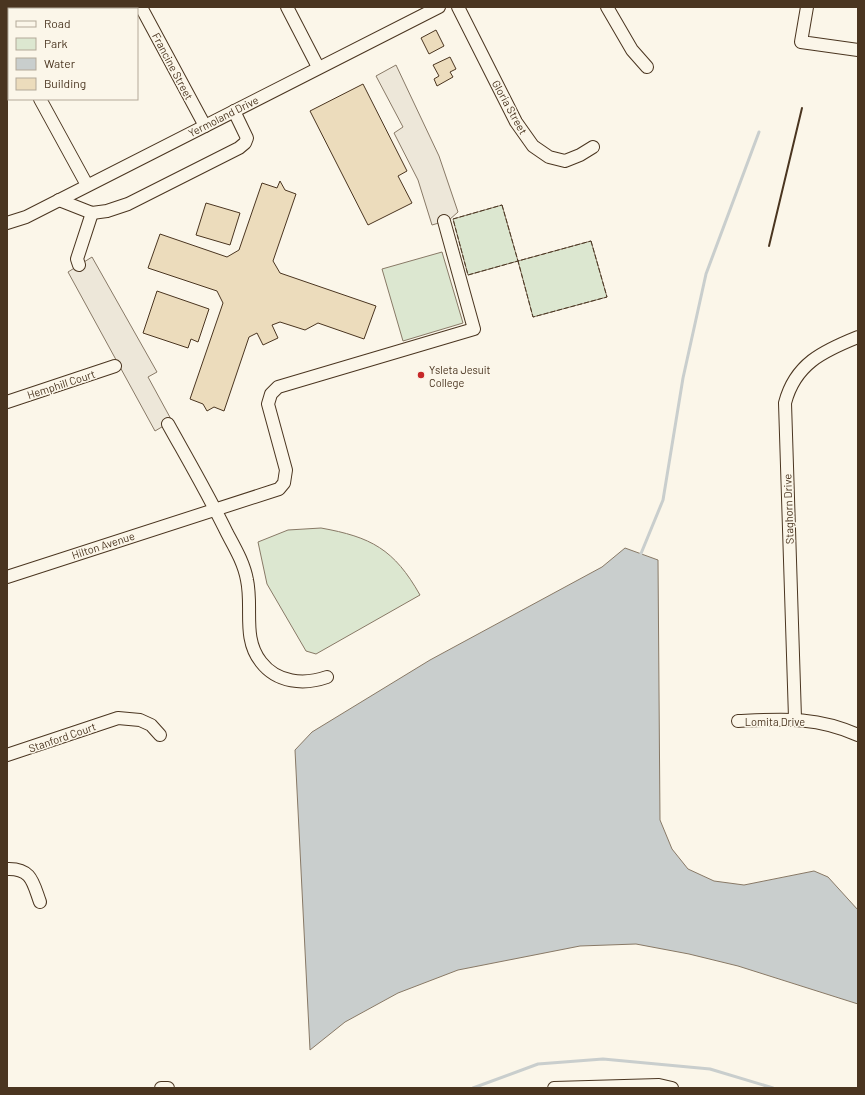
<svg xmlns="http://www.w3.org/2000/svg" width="865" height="1095" viewBox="0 0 865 1095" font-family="Barlow,sans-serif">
<rect width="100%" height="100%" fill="#fbf6e9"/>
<!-- green -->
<g fill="#dce7d0" stroke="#887966">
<path d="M 502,205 L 518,261 L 591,241 L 607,297 L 533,317 L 518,261 L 468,275 L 453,219 Z"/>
<path d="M 442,252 L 463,323 L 403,341 L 382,269 Z"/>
<path d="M 321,528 C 371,537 394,549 420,595 L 316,654 L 306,651 L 267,584 L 258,542 L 288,530 Z"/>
</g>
<!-- parking -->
<g fill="#ede7d9" stroke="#887966">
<path d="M 396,65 L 439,156 L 458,212 L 449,220 L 432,225 L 418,180 L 394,133 L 403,127 L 376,76 Z"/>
<path d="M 92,257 L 157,372 L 148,377 L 172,421 L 155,431 L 68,272 Z"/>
</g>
<!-- water -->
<path fill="#c9cecd" stroke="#887966" d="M 625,548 L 658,560 L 660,820 L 672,849 L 688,869 L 714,881 L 744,885 L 814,871 L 828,877 L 858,910 L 858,1004 L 738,966 L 689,954 L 636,944 L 580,946 L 458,970 L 398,993 L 345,1022 L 310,1050 L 295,750 L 312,732 L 430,660 L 602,567 Z"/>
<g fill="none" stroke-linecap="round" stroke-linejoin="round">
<!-- stream -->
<g stroke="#c9cecd" stroke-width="3">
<path d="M 640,556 L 663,500 L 683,378 L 706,274 L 759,132"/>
<path d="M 473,1088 L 538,1064 L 603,1059 L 710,1069 L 773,1088"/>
</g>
</g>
<!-- building -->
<g fill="#ecdcbc" stroke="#4a3520">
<path d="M 436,30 L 444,46 L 429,54 L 421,38 Z"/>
<path d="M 450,57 L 456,69 L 450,72 L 453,77 L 437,86 L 434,79 L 439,76 L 433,65 Z"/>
<path d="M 363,84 L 407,171 L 398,176 L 412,203 L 368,225 L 310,111 Z"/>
<path d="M 280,181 L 285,190 L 296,194 L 273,261 L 280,273 L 376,306 L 364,339 L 318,323 L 305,330 L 280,322 L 272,325 L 278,338 L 263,345 L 257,333 L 249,337 L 224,411 L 214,407 L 207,411 L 203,404 L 190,399 L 223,303 L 217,291 L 148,268 L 160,234 L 227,257 L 239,250 L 262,183 L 277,188 Z"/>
<path d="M 206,203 L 240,213 L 230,245 L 196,235 Z"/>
<path d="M 157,291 L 209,309 L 198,342 L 191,339 L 188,348 L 143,333 Z"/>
</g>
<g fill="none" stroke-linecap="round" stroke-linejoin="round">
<defs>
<g id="minor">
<path d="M 141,7 L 205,126"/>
<path d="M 287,7 L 318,67"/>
<path d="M 458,7 L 516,122 L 533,146 L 549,157 L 565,161 L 580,155 L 593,147"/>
<path d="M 607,7 L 632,50 L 647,67"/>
<path d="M 807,7 L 801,42 L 858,50"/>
<path d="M 7,39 L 9,43"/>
<path d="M 40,99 L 87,185"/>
<path d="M 59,200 L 92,213 L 107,211 L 128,204 L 239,148 L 245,143 L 247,138 L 234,111"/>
<path d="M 7,223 L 26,217 L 439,7"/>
<path d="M 79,265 L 77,259 L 92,213"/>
<path d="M 7,402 L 115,366"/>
<path d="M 168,424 C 188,460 209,496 227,533 C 235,548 244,563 247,580 C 253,608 242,638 261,662 C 277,683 304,685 327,677"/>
<path d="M 7,577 L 279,489 L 284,483 L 286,470 L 268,404 L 271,394 L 278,387 L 474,329 L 444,221"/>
<path d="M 795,718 L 785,403 C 795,364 823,351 858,337"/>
<path d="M 738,721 C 782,719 816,716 858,735"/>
<path d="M 7,755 L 118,718 L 140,720 L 151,725 L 160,735"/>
<path d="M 7,869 C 32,868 33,883 40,902"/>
<path d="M 161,1088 L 168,1088"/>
<path d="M 554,1088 L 659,1085 L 672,1088"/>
</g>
</defs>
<!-- minor casing -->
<use href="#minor" stroke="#4a3520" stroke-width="14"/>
<!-- minor -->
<use href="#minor" stroke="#fbf6e9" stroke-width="12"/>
<!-- fence -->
<g stroke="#4a3520" stroke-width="1" stroke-dasharray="5 2" stroke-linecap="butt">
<path d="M 502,205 L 518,261 L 468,275 L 453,219 Z"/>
<path d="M 591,241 L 607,297 L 533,317 L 518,261 Z"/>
</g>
<!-- wall -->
<path stroke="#4a3520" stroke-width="2" d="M 769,246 L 802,108"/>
</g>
<!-- markers -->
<circle fill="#c62828" stroke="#fbf6e9" stroke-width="1.5" cx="421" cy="375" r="4"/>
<g text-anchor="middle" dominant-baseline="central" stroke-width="3" stroke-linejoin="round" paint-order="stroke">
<!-- street labels -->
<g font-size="11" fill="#4a3520" stroke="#fbf6e9">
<text transform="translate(173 66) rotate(62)">Francine Street</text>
<text transform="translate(510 107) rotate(61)">Gloria Street</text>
<text transform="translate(223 116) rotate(-27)">Yermoland Drive</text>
<text transform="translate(61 384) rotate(-18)">Hemphill Court</text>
<text transform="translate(788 509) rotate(-92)">Staghorn Drive</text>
<text transform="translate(103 545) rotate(-18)">Hilton Avenue</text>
<text x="775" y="721">Lomita Drive</text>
<text transform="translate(62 737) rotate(-19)">Stanford Court</text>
</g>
<!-- poi labels -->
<g font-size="11" fill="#4a3520" stroke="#fbf6e9" text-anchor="start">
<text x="429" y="369">Ysleta Jesuit<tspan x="429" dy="13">College</tspan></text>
</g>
</g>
<!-- border -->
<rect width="865" height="1095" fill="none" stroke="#4a3520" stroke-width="16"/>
<!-- legend -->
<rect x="8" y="8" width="130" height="92" fill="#fbf6e9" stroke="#b4a999"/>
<rect x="16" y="21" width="20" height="6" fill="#fbf6e9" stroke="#b4a999"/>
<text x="44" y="28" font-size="12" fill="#4a3520">Road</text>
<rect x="16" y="38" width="20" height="12" fill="#dce7d0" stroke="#b4a999"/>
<text x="44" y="48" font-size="12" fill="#4a3520">Park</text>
<rect x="16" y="58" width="20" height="12" fill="#c9cecd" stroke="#b4a999"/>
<text x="44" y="68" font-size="12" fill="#4a3520">Water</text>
<rect x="16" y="78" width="20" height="12" fill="#ecdcbc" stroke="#b4a999"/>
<text x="44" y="88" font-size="12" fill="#4a3520">Building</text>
</svg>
